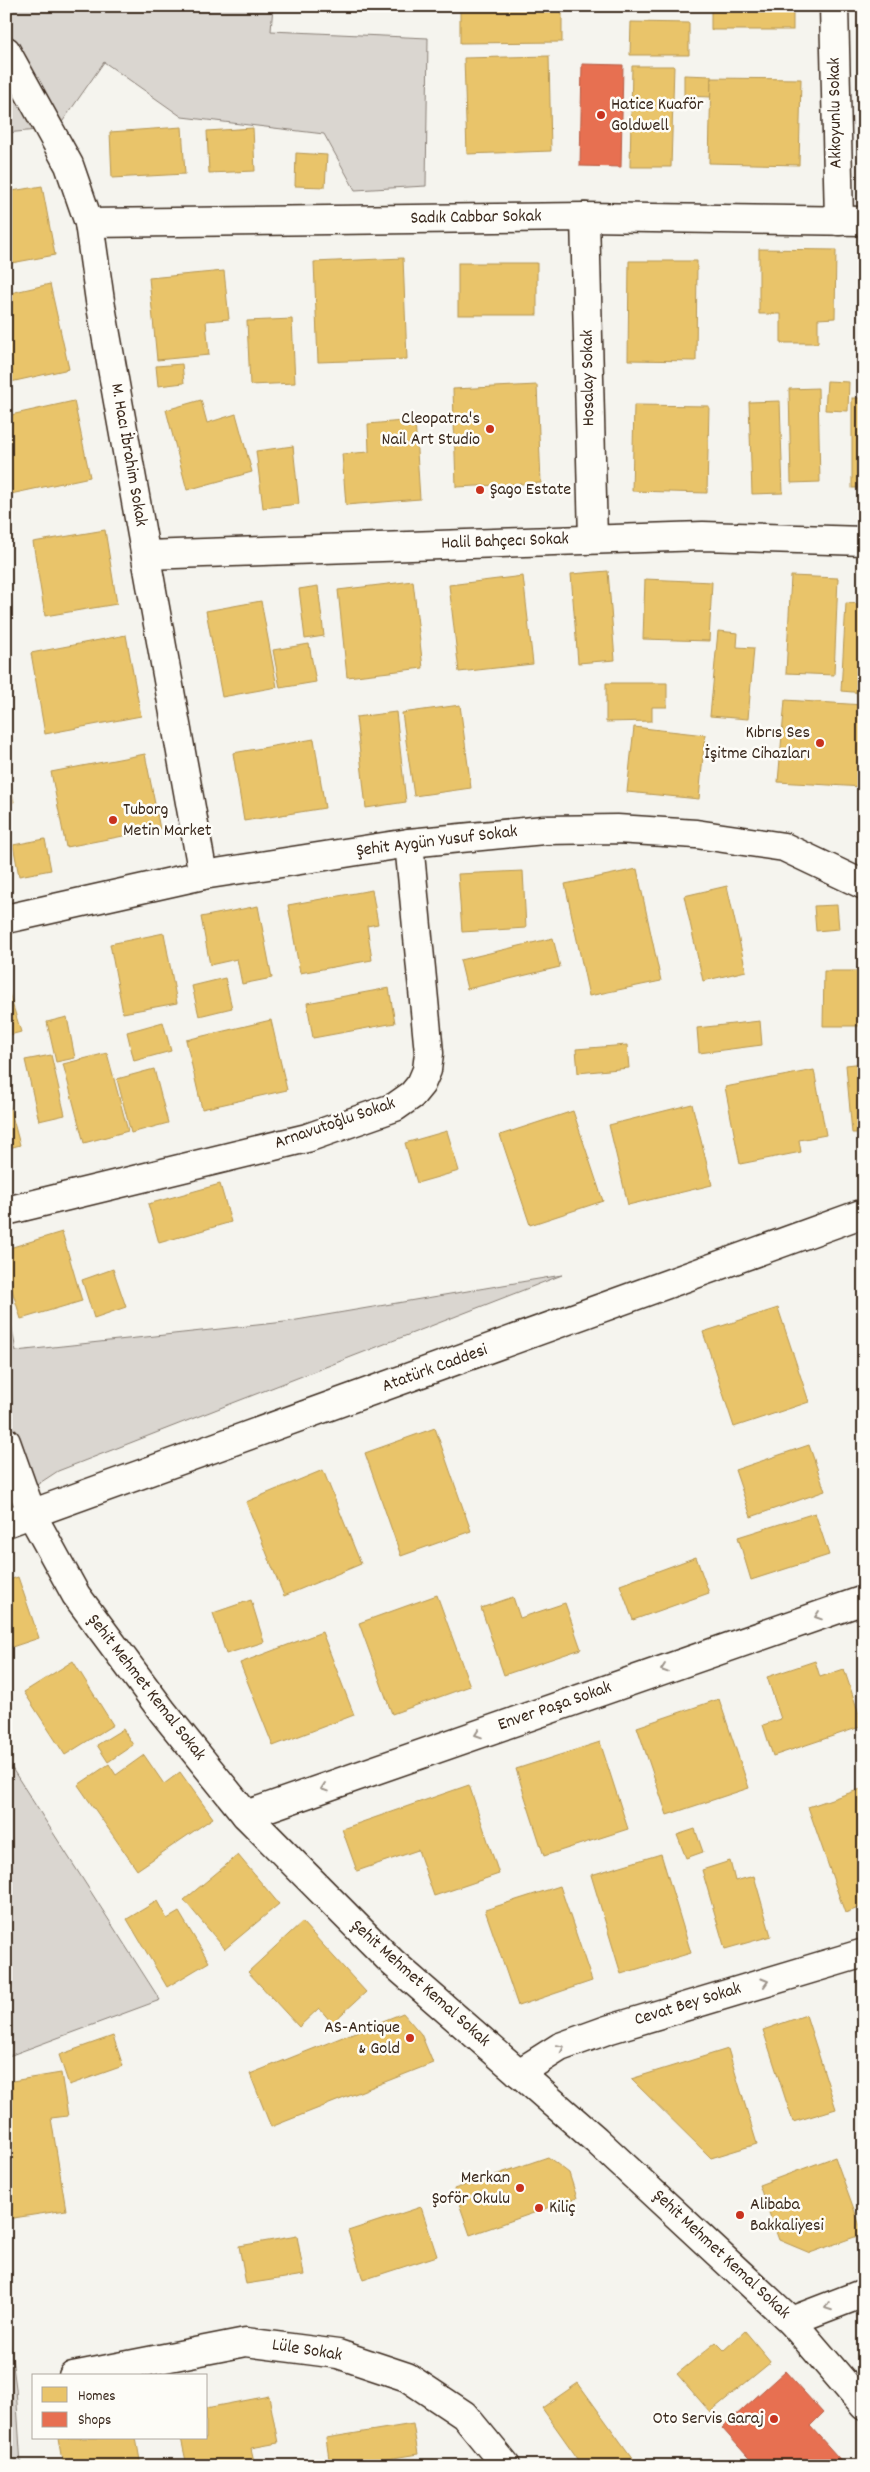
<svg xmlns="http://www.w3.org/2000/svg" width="870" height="2472" viewBox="0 0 870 2472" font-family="Dekko,sans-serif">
<rect width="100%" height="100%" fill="#f5f4ee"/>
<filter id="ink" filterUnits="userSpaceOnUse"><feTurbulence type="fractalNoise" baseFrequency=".02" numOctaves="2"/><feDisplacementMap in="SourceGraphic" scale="10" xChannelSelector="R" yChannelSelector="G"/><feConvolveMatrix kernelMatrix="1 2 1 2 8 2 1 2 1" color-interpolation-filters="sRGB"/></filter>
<g filter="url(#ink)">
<!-- green -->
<g fill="#dad6d0" stroke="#8a8077">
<path d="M 6,6 L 273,6 L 271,31 L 428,38 L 426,186 L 355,190 L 324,134 L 182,117 L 104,62 L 58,128 L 6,133 Z"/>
<path d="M 562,1275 L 58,1471 L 6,1505 L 6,1313 L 9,1312 L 16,1351 L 285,1322 Z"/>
<path d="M 6,1759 L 160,2000 L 6,2057 Z"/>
<path d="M 6,2314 L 16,2388 L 21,2466 L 6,2466 Z"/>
</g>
<!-- homes -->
<g fill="#e9c46a" stroke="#b59653">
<rect x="711" y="6" width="82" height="24"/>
<path d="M 460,9 L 562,9 L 562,42 L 460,43 Z"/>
<path d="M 631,22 L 689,23 L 689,55 L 630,55 Z"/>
<path d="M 549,56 L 551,151 L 467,154 L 464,58 Z"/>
<path d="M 632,66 L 674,66 L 671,167 L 630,167 Z"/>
<path d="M 684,75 L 711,76 L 711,97 L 684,96 Z"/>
<path d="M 711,78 L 801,79 L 799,165 L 709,163 Z"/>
<path d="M 182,127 L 185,174 L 112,178 L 110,132 Z"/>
<path d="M 253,128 L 255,171 L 209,173 L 207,131 Z"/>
<path d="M 296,153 L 327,155 L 325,187 L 295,186 Z"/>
<path d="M 42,186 L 55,255 L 6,264 L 6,192 Z"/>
<path d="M 759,249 L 836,250 L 835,318 L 818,319 L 818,343 L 781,343 L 781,314 L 759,314 Z"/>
<path d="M 403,258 L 407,359 L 318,362 L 314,262 Z"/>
<path d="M 629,261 L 697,261 L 696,361 L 628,360 Z"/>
<rect x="458" y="263" width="79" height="52"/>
<path d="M 224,271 L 229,319 L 206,321 L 209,355 L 157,360 L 149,278 Z"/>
<path d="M 50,284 L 69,369 L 6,383 L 6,294 Z"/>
<path d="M 292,319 L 295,383 L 250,385 L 247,321 Z"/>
<path d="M 182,364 L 184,383 L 158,386 L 156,366 Z"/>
<path d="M 827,381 L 849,382 L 848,411 L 825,410 Z"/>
<path d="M 537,385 L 541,483 L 456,487 L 453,389 Z"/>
<path d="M 818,388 L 820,482 L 791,483 L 789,389 Z"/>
<rect x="852" y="398" width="12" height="90"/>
<path d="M 201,400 L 207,423 L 236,414 L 252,472 L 187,490 L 166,410 Z"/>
<path d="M 74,401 L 90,477 L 6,495 L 6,416 Z"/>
<path d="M 780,401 L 783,493 L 752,494 L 749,402 Z"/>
<path d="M 634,405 L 709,406 L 707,493 L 632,491 Z"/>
<path d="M 415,420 L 420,499 L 346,505 L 342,454 L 369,452 L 368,424 Z"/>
<path d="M 293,446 L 299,504 L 263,508 L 256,451 Z"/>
<path d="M 105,530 L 117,604 L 45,616 L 33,542 Z"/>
<path d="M 608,571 L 615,660 L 578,663 L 571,574 Z"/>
<path d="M 523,576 L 533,664 L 459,672 L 449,585 Z"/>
<path d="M 791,576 L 838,578 L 834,675 L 786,673 Z"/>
<path d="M 645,579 L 712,582 L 709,641 L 643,639 Z"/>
<path d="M 413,581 L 423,668 L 347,677 L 338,590 Z"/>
<path d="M 318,586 L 324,636 L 305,639 L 299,589 Z"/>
<path d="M 261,601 L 277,687 L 222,697 L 206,611 Z"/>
<path d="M 846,603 L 864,604 L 864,693 L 841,691 Z"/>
<path d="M 718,631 L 738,633 L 737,647 L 754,648 L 748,719 L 710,716 Z"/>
<path d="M 126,635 L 141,716 L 45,734 L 31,653 Z"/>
<path d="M 309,644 L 316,682 L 280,688 L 273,650 Z"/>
<path d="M 606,683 L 667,683 L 667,707 L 652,707 L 652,721 L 606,722 Z"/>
<path d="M 785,700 L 864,705 L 863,787 L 778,782 Z"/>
<path d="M 460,705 L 471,788 L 414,796 L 402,713 Z"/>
<path d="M 396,712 L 406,802 L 366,808 L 356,717 Z"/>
<path d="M 634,727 L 705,735 L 699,799 L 627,792 Z"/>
<path d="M 314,739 L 325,808 L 244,821 L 233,753 Z"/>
<path d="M 145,754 L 160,829 L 66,847 L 51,772 Z"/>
<path d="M 6,771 L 14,802 L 6,804 Z"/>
<path d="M 45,839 L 51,870 L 19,876 L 13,845 Z"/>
<path d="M 637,869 L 661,981 L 589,996 L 565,884 Z"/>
<path d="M 523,871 L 526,928 L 462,932 L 458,874 Z"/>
<path d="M 727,886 L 746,971 L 703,981 L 684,896 Z"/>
<path d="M 372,890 L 378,924 L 367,926 L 372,960 L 300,973 L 288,905 Z"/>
<path d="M 837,905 L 839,929 L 816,931 L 814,906 Z"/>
<path d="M 258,906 L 272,978 L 242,984 L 237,959 L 210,965 L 201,917 Z"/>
<path d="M 164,933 L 177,1003 L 123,1013 L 110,944 Z"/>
<path d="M 553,938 L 560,967 L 467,989 L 460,960 Z"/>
<path d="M 824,971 L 864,971 L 864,1026 L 823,1026 Z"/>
<path d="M 225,978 L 232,1008 L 199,1016 L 192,986 Z"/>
<path d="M 6,983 L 21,1032 L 6,1036 Z"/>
<path d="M 389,988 L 395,1023 L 313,1038 L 307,1003 Z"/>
<path d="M 67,1017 L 75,1058 L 56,1062 L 47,1022 Z"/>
<path d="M 271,1020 L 287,1090 L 202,1109 L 186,1040 Z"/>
<path d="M 760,1021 L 762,1045 L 699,1053 L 697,1028 Z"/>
<path d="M 163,1022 L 171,1051 L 134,1061 L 127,1032 Z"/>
<path d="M 627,1045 L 629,1068 L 578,1073 L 576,1049 Z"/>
<path d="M 107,1053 L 128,1131 L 84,1143 L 63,1064 Z"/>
<path d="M 51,1055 L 65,1115 L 39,1121 L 25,1060 Z"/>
<path d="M 864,1063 L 864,1133 L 852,1133 L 846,1065 Z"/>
<path d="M 154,1069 L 168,1123 L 131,1133 L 117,1079 Z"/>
<path d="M 814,1070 L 826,1135 L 799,1140 L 801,1152 L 740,1164 L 725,1087 Z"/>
<path d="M 6,1093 L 20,1145 L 6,1149 Z"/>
<path d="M 692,1104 L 712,1185 L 628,1205 L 609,1125 Z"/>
<path d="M 573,1111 L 603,1201 L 530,1225 L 500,1135 Z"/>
<path d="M 447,1131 L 459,1171 L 417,1183 L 405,1143 Z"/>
<path d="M 220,1184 L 231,1222 L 159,1243 L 148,1204 Z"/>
<path d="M 62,1232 L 82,1301 L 21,1319 L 6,1271 L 6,1249 Z"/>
<path d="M 113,1269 L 126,1307 L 94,1318 L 82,1280 Z"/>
<path d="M 778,1308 L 809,1402 L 734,1427 L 703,1332 Z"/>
<path d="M 435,1428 L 471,1531 L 401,1556 L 365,1453 Z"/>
<path d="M 809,1445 L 825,1491 L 751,1517 L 735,1470 Z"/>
<path d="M 323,1470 L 361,1564 L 284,1596 L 246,1502 Z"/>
<path d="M 815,1513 L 829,1555 L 751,1580 L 738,1537 Z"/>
<path d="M 696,1557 L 709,1593 L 633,1620 L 620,1585 Z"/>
<path d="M 18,1577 L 39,1638 L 6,1649 L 6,1581 Z"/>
<path d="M 437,1595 L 470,1686 L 392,1714 L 359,1623 Z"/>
<path d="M 513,1597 L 520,1618 L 565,1603 L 581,1649 L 504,1675 L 481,1608 Z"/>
<path d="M 251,1600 L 264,1642 L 226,1654 L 213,1613 Z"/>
<path d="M 322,1632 L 354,1715 L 273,1746 L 240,1663 Z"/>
<path d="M 73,1661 L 113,1725 L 65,1755 L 24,1692 Z"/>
<path d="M 815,1661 L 820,1677 L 844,1669 L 863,1726 L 773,1756 L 763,1725 L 781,1719 L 767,1677 Z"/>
<path d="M 719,1699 L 749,1788 L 667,1815 L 637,1727 Z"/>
<path d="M 123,1729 L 133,1745 L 108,1762 L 97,1745 Z"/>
<path d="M 600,1742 L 628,1829 L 544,1856 L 516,1769 Z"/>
<path d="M 144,1755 L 164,1784 L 180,1772 L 213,1818 L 137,1870 L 78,1785 L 109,1764 L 116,1775 Z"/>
<path d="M 469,1785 L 499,1874 L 434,1896 L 418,1850 L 357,1871 L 342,1829 Z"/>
<path d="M 864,1788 L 864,1906 L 845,1913 L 808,1807 Z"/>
<path d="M 695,1829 L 703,1852 L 686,1858 L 677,1835 Z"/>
<path d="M 661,1854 L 691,1953 L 621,1974 L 591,1875 Z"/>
<path d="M 238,1855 L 279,1904 L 225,1949 L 184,1900 Z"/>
<path d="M 730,1861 L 735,1881 L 754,1876 L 771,1936 L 725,1949 L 702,1870 Z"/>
<path d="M 560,1886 L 592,1981 L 518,2006 L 485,1910 Z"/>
<path d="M 157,1901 L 167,1919 L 179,1912 L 209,1962 L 167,1987 L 127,1919 Z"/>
<path d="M 302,1922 L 366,1992 L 332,2023 L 319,2008 L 299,2027 L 248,1972 Z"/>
<path d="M 403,2013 L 421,2034 L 433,2063 L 271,2127 L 250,2074 Z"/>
<path d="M 806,2015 L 836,2109 L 793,2122 L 763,2030 Z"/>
<path d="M 113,2036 L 123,2066 L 69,2085 L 59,2055 Z"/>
<path d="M 728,2049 L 757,2144 L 711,2158 L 631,2079 Z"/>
<path d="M 61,2073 L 68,2116 L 51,2118 L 66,2210 L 7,2219 L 6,2082 Z"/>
<path d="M 548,2157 L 569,2173 L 577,2198 L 470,2235 L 454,2189 Z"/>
<path d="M 835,2157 L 863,2234 L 810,2253 L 779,2240 L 759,2185 Z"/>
<path d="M 421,2207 L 437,2256 L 363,2280 L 348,2231 Z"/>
<path d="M 297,2236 L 304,2275 L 246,2284 L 239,2246 Z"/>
<path d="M 745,2331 L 771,2362 L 710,2412 L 677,2374 L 716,2342 L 724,2350 Z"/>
<path d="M 578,2383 L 638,2466 L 583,2466 L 542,2408 Z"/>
<path d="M 269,2396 L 278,2443 L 251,2448 L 255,2466 L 187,2466 L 181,2438 L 206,2438 L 206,2408 Z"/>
<path d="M 413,2424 L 418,2454 L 344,2466 L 330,2466 L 326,2438 Z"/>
<path d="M 59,2438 L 136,2438 L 141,2466 L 64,2466 Z"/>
<path d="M 434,2460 L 435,2466 L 405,2466 Z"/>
</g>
<!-- shops -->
<g fill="#e76f51" stroke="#b35a42">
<path d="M 582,64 L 623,65 L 621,167 L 580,166 Z"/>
<path d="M 785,2371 L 823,2413 L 810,2426 L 846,2466 L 782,2466 L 780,2463 L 777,2466 L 756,2466 L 722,2428 Z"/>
</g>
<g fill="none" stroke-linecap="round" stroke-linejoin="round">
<defs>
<g id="minor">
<path d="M 834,6 L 839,221"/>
<path d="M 6,51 L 69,165 L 89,223 L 100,301 L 203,875"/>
<path d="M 585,217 L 593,539"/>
<path d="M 89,223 L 585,217 L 864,221"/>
<path d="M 146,555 L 703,536 L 864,541"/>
<path d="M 6,919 L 203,875 L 409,843 L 544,830 L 617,829 L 696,834 L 784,847 L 864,885"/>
<path d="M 6,1211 L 307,1138 L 395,1107 L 412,1095 L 421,1084 L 427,1070 L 429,1053 L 409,843"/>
<path d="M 6,1442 L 32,1515 L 76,1595 L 163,1712 L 246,1815 L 392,1962 L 596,2140 L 791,2321 L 864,2406"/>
<path d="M 6,1523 L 864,1213"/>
<path d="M 246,1815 L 864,1600"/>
<path d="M 519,2073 L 560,2047 L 607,2030 L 864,1953"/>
<path d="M 791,2321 L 864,2293"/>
<path d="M 73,2376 L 246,2342 L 338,2354 L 407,2377 L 464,2415 L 506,2466"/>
</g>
</defs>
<!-- minor casing -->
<use href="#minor" stroke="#3b2a1e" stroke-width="31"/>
<!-- minor -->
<use href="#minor" stroke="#fdfcf7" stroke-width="28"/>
</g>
<!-- one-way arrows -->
<defs><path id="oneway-chevron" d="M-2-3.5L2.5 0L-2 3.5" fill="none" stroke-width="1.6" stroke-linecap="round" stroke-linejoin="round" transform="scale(1.25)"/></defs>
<g stroke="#9c938a">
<use href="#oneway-chevron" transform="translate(818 1616) rotate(161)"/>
<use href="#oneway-chevron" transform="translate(664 1669) rotate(161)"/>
<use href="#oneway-chevron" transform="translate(478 1734) rotate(161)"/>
<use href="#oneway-chevron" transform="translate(324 1788) rotate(161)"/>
<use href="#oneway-chevron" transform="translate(765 1982) rotate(-17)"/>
<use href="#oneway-chevron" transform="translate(561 2048) rotate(-26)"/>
<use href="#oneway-chevron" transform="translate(828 2307) rotate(159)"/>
</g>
</g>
<!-- markers -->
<g fill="#c8321e" stroke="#fdfcf7" stroke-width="2">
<circle cx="601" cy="115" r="5"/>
<circle cx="490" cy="429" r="5"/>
<circle cx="480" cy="490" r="5"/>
<circle cx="820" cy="743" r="5"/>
<circle cx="113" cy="820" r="5"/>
<circle cx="410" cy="2038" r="5"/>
<circle cx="520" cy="2188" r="5"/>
<circle cx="539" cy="2208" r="5"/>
<circle cx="740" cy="2215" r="5"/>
<circle cx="774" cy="2419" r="5"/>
</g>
<g text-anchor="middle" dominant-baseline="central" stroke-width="5" stroke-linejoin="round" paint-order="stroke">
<!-- poi labels -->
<g font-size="18" fill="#3b2a1e" stroke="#fdfcf7" text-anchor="start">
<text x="611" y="105">Hatice Kuaför<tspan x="611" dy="21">Goldwell</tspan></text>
<text x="480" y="419" text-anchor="end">Cleopatra's<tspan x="480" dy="21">Nail Art Studio</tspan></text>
<text x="490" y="490">Şago Estate</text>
<text x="810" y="733" text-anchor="end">Kıbrıs Ses<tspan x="810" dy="21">İşitme Cihazları</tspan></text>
<text x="123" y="810">Tuborg<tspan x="123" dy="21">Metin Market</tspan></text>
<text x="400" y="2028" text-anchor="end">AS-Antique<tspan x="400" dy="21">&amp; Gold</tspan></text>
<text x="510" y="2178" text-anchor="end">Merkan<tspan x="510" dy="21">Şoför Okulu</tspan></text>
<text x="750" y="2205">Alibaba<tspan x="750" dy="21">Bakkaliyesi</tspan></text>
<text x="549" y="2208">Kiliç</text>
<text x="764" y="2419" text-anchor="end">Oto Servis Garaj</text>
</g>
<!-- street labels -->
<g font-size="18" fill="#3b2a1e" stroke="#fdfcf7">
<text transform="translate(836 113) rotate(-91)">Akkoyunlu Sokak</text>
<text transform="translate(476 218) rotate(-1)">Sadık Cabbar Sokak</text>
<text transform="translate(589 378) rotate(-91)">Hosalay Sokak</text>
<text transform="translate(128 455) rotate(80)">M. Hacı İbrahim Sokak</text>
<text transform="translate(505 542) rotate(-2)">Halil Bahçecı Sokak</text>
<text transform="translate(437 842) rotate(-7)">Şehit Aygün Yusuf Sokak</text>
<text transform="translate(335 1124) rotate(-19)">Arnavutoğlu Sokak</text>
<text transform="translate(435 1369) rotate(-20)">Atatürk Caddesi</text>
<text transform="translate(146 1688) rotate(52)">Şehit Mehmet Kemal Sokak</text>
<text transform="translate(555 1707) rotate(-19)">Enver Paşa Sokak</text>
<text transform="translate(420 1984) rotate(42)">Şehit Mehmet Kemal Sokak</text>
<text transform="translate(688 2005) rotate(-17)">Cevat Bey Sokak</text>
<text transform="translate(721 2255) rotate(43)">Şehit Mehmet Kemal Sokak</text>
<text transform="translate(307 2351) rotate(9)">Lüle Sokak</text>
</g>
</g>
<!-- margin -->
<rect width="870" height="2472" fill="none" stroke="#fdfcf7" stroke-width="25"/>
<rect x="12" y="12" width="845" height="2447" fill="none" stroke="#3b2a1e" stroke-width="2" filter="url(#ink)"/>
<!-- legend -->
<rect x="32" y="2374" width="175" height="65" fill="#fdfcf7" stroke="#afa8a0"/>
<rect x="42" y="2387" width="25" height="15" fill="#e9c46a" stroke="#afa8a0"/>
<text x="78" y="2400" font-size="15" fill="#3b2a1e">Homes</text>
<rect x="42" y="2412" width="25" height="15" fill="#e76f51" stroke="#afa8a0"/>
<text x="78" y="2424" font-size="15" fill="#3b2a1e">Shops</text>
</svg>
